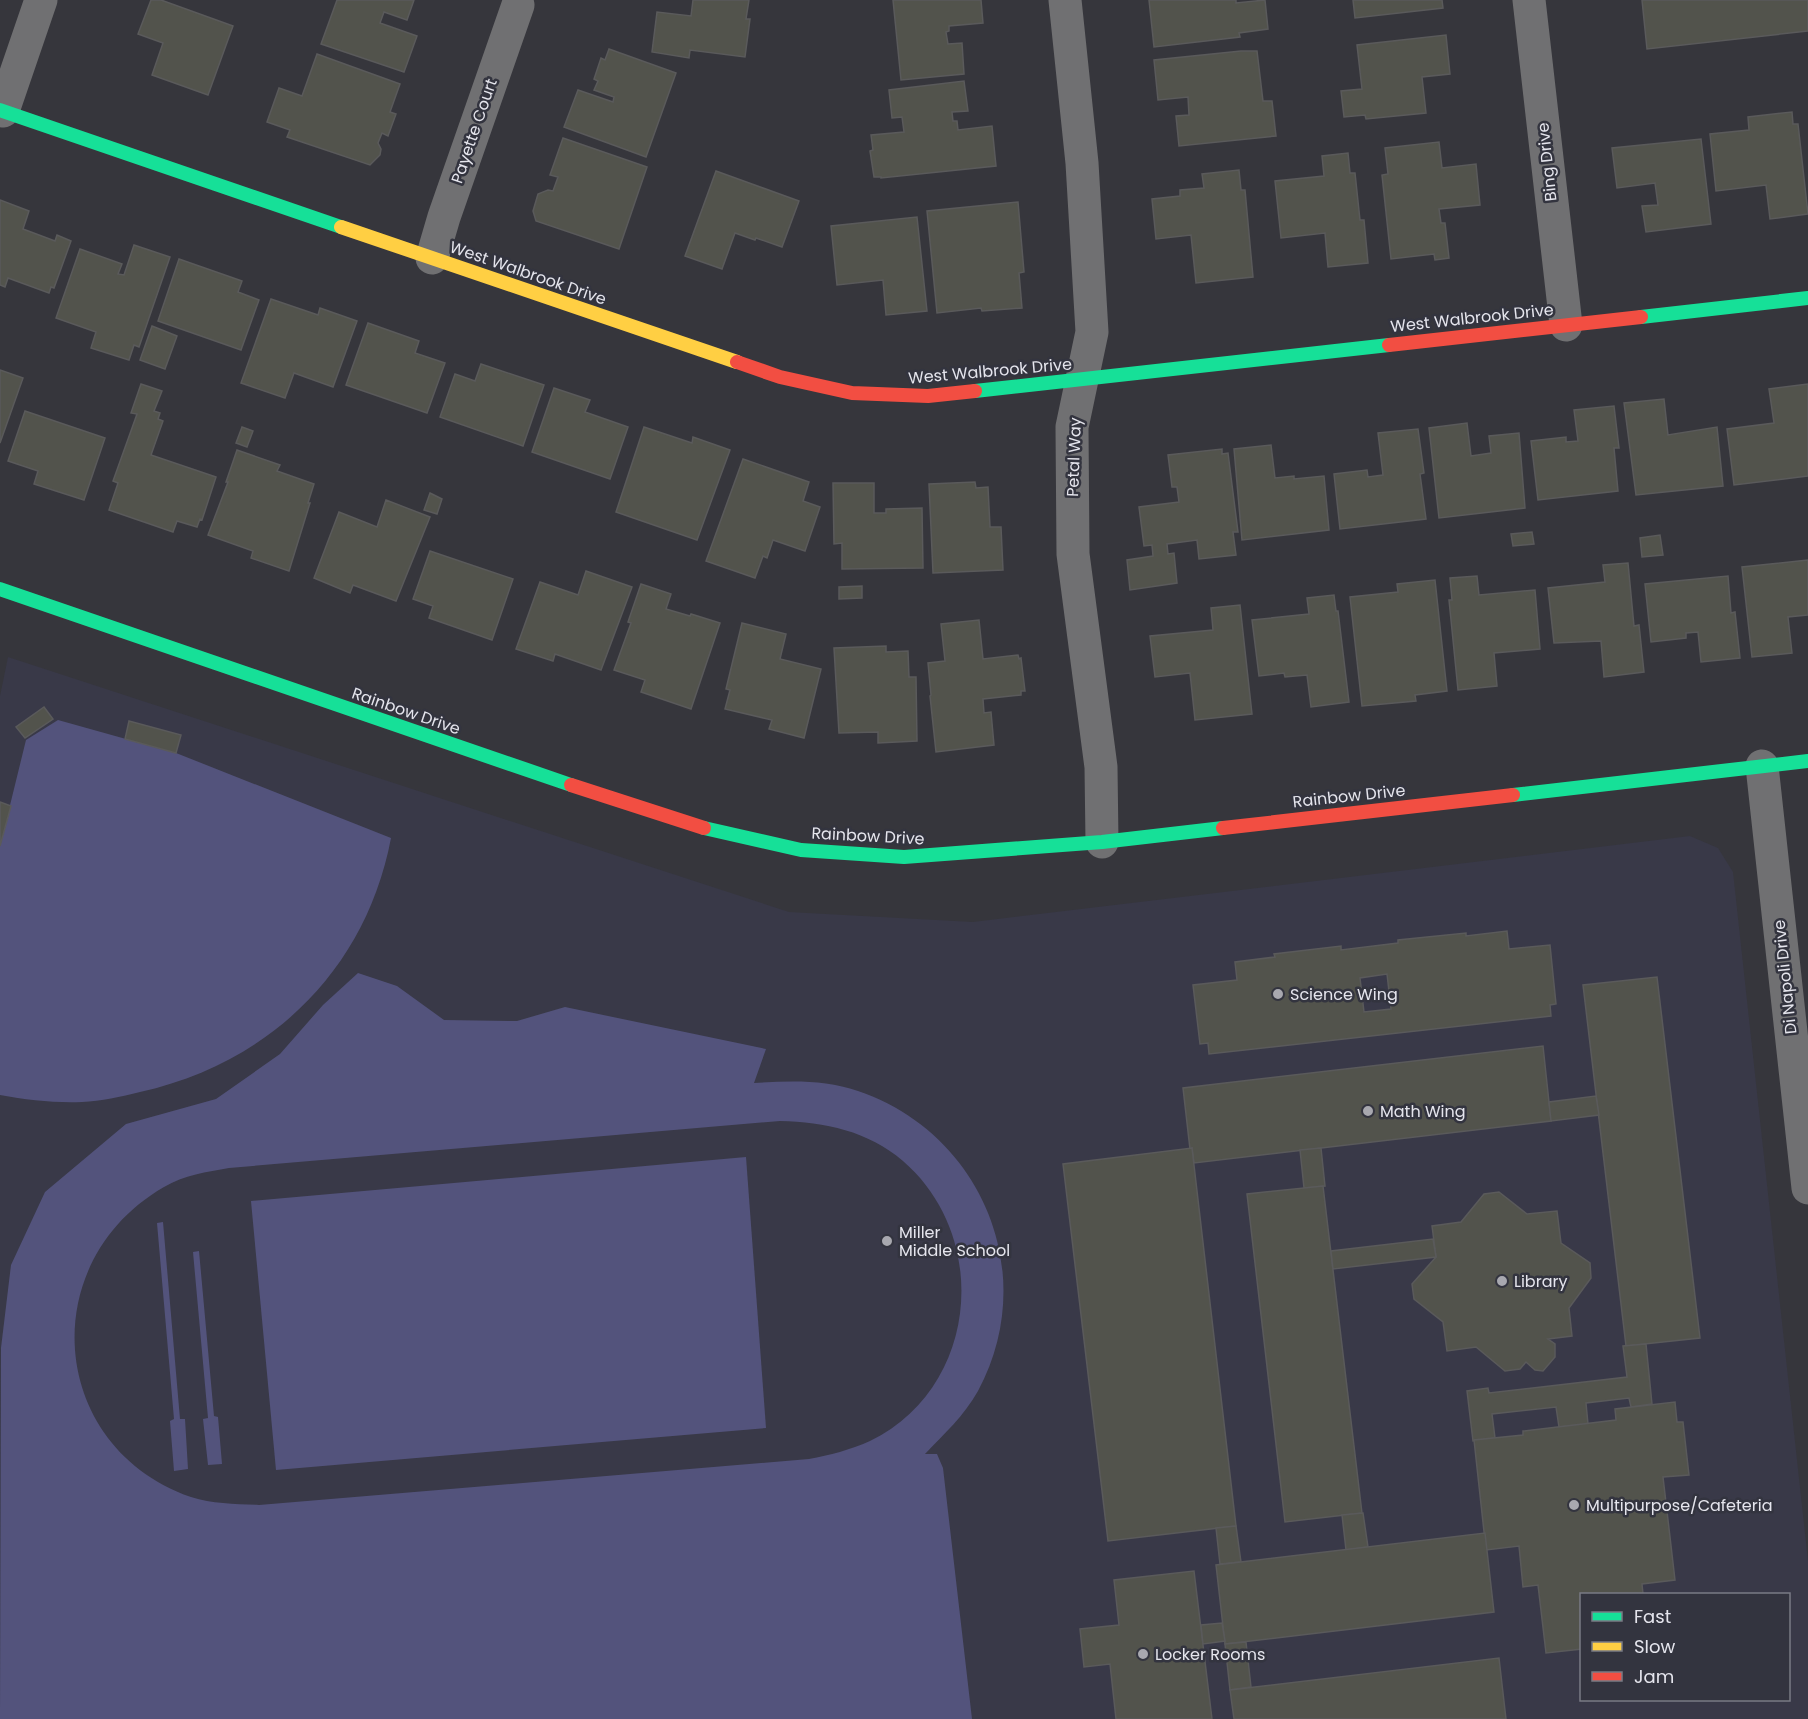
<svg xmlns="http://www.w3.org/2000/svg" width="1808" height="1719" viewBox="0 0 1808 1719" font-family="Poppins,sans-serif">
<rect width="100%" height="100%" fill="#36363c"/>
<!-- built -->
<path fill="#393948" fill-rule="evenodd" d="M 8,657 L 789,912 L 973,922 L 1690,836 L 1718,848 L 1733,872 L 1808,1561 L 1808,1719 L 0,1719 L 0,696 ZM 1582,1594 L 1788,1594 L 1788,1700 L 1582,1700 Z"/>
<!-- green -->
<g fill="#53537c" fill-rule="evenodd">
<path d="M 58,720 L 176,753 L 391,838 C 366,970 270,1063 140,1092 C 121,1097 101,1101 82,1102 C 54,1103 27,1100 0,1095 L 0,846 L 26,740 Z"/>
<path d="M 358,973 L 397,986 L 444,1020 L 517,1021 L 565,1007 L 766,1049 L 754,1083 C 788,1081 824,1079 858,1091 C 982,1133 1041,1274 978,1391 C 964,1416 944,1434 925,1454 L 937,1454 L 943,1468 L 972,1719 L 0,1719 L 1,1348 L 11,1265 L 45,1192 L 126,1124 L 216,1099 L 280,1054 L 323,1005 ZM 780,1121 C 825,1122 868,1131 903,1161 C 992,1238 978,1389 870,1441 C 850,1450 830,1455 809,1459 L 259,1505 C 236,1504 213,1504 191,1497 C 48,1447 34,1262 164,1187 C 184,1175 207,1172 229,1168 Z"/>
<path d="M 746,1157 L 766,1428 L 276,1470 L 251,1201 Z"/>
<path d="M 163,1222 L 180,1419 L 185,1419 L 188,1469 L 174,1471 L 170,1421 L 174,1419 L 157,1223 Z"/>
<path d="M 199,1251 L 214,1416 L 218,1417 L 222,1464 L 208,1465 L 203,1419 L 208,1418 L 193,1252 Z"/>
</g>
<!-- building -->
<g fill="#52534c" stroke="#5a5a5b" stroke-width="1.5" fill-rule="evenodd">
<path d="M 151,0 L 161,0 L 233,26 L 208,95 L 152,75 L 163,43 L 138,34 Z"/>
<path d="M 337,0 L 414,0 L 407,20 L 384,12 L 380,23 L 417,36 L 404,72 L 321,44 Z"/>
<path d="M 693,0 L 749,0 L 746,19 L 750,19 L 745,57 L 690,50 L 689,58 L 652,52 L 657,12 L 691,16 Z"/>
<path d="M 893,0 L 981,0 L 983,23 L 949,26 L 949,31 L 946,32 L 948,44 L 962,43 L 964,74 L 901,80 Z"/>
<path d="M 1149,0 L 1236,0 L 1236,3 L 1265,0 L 1268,29 L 1239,33 L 1240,37 L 1154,47 Z"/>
<path d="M 1353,0 L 1442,0 L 1443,8 L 1355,18 Z"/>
<path d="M 1642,0 L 1808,0 L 1808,31 L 1647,49 Z"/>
<path d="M 1446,35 L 1450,74 L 1422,77 L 1426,113 L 1366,119 L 1365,115 L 1344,117 L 1341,91 L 1362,89 L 1357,45 Z"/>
<path d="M 609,49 L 676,73 L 646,157 L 564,127 L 578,90 L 613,102 L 614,97 L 594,90 L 598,81 L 594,79 L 601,58 L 605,60 Z"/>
<path d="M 1241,51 L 1257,51 L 1263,101 L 1272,101 L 1276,136 L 1179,146 L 1176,116 L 1189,115 L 1188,97 L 1158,100 L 1154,60 Z"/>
<path d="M 317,54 L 400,84 L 390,112 L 396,114 L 388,136 L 382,133 L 378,143 L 381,149 L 380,155 L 370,165 L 287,137 L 290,130 L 267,122 L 279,88 L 302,96 Z"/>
<path d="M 964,81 L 968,111 L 952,112 L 953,121 L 957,121 L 958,130 L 992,126 L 996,166 L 881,178 L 881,177 L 874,177 L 870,151 L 873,150 L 871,135 L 904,132 L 902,117 L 892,118 L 889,90 Z"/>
<path d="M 1792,112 L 1793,124 L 1798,124 L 1808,214 L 1770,219 L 1766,185 L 1716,191 L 1710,134 L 1749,130 L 1748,117 Z"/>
<path d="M 563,138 L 647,167 L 619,249 L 536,221 L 533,211 L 538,194 L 548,190 L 553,191 L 558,177 L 550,175 Z"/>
<path d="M 1701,139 L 1711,224 L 1646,232 L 1642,206 L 1658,205 L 1655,183 L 1617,188 L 1612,148 Z"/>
<path d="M 1439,142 L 1442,168 L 1476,164 L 1480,205 L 1439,209 L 1441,223 L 1445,223 L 1449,258 L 1435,260 L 1434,254 L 1391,259 L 1382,175 L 1388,174 L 1385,148 Z"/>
<path d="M 1348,153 L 1350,173 L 1355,173 L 1360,220 L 1364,220 L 1368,263 L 1328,267 L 1325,233 L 1281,238 L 1275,181 L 1324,176 L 1322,156 Z"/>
<path d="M 1239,170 L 1241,190 L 1245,190 L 1253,277 L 1196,283 L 1191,235 L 1156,239 L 1152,199 L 1180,196 L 1180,190 L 1204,188 L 1202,174 Z"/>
<path d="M 716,171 L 799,201 L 782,247 L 756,238 L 755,240 L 735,233 L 722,269 L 685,256 Z"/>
<path d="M 0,200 L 29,211 L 23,229 L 55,241 L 57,235 L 71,241 L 54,288 L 51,287 L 49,293 L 8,278 L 5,287 L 0,285 Z"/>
<path d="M 1018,202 L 1024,272 L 1019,273 L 1022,308 L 982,311 L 981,308 L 937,313 L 927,211 Z"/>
<path d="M 917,217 L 927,311 L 886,315 L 883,280 L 837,285 L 831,226 Z"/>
<path d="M 134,245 L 170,257 L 139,347 L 134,345 L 129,360 L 91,348 L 96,332 L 56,318 L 80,249 L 122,264 L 118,274 L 124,275 Z"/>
<path d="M 179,259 L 242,281 L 238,292 L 259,300 L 241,350 L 158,321 Z"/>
<path d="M 271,299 L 318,315 L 320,308 L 357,321 L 333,387 L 294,373 L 285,398 L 241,383 Z"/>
<path d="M 368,323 L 419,341 L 415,353 L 445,363 L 427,413 L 346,385 Z"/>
<path d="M 152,326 L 177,336 L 165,369 L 140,360 Z"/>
<path d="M 481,364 L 544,385 L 523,446 L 440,417 L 455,374 L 475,381 Z"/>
<path d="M 0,370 L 23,378 L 0,443 Z"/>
<path d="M 141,384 L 162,391 L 154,411 L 160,413 L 158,419 L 163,421 L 151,455 L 216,477 L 202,520 L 200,519 L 197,527 L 177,521 L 173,532 L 109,510 L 118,483 L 113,481 L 137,414 L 131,413 Z"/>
<path d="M 1808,384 L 1808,476 L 1734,485 L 1727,429 L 1774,423 L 1769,389 Z"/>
<path d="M 554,388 L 590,400 L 585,412 L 628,427 L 610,479 L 532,452 Z"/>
<path d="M 1664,399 L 1668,435 L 1717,427 L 1723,486 L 1636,495 L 1624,403 Z"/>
<path d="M 1614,406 L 1619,448 L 1614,448 L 1618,491 L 1538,500 L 1531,441 L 1566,437 L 1566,442 L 1578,441 L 1574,410 Z"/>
<path d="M 25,411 L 105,438 L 84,500 L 34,484 L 38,471 L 8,461 Z"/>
<path d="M 1467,423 L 1471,456 L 1491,453 L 1489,436 L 1519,433 L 1525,508 L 1439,518 L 1429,428 Z"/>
<path d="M 242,427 L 253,431 L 247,447 L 236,443 Z"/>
<path d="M 644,427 L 692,443 L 693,437 L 730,450 L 697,540 L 616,512 Z"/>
<path d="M 1418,429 L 1424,473 L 1420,474 L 1426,519 L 1340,529 L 1334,474 L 1367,470 L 1368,477 L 1383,475 L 1378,433 Z"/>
<path d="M 1271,445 L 1275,478 L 1294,476 L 1294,479 L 1324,476 L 1329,530 L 1242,540 L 1234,449 Z"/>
<path d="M 1222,449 L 1222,454 L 1228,453 L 1238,532 L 1233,532 L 1236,555 L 1199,559 L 1197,540 L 1167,544 L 1168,554 L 1174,553 L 1177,583 L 1130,590 L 1127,560 L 1153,556 L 1152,545 L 1144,546 L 1139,507 L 1179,502 L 1177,487 L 1172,487 L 1168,455 Z"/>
<path d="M 237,450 L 280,465 L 277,471 L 314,484 L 308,503 L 310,503 L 289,571 L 251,558 L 253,551 L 208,535 L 228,482 L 226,482 Z"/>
<path d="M 743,459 L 809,482 L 803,501 L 820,507 L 805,551 L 773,540 L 767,558 L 763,556 L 755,578 L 706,561 Z"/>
<path d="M 975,482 L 976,488 L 988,487 L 990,527 L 1001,527 L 1003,570 L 933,573 L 929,484 Z"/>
<path d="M 833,483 L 874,483 L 874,513 L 886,513 L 886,509 L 922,508 L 923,568 L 842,569 L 842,543 L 834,544 Z"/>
<path d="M 430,493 L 442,499 L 437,514 L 424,510 Z"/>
<path d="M 386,500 L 430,517 L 396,601 L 353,585 L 350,593 L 314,578 L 339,512 L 377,527 Z"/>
<path d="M 1532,532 L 1534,544 L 1513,546 L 1511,534 Z"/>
<path d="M 1660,535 L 1663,555 L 1642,557 L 1640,538 Z"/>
<path d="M 430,551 L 513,579 L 492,640 L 429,618 L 433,606 L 413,599 Z"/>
<path d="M 1808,560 L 1808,615 L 1788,617 L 1792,653 L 1752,657 L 1742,567 Z"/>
<path d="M 1628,563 L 1634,626 L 1639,625 L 1644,672 L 1604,677 L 1601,641 L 1554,643 L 1548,588 L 1605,582 L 1603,565 Z"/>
<path d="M 586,571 L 632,587 L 601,670 L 555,654 L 553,661 L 516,649 L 540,582 L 578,595 Z"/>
<path d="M 1477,576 L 1479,595 L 1535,590 L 1540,649 L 1494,653 L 1497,686 L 1458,690 L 1449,600 L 1452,600 L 1450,578 Z"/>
<path d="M 1728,576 L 1731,613 L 1735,612 L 1740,658 L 1701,662 L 1698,632 L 1686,633 L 1686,638 L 1651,642 L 1645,584 Z"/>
<path d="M 1435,580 L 1447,691 L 1415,695 L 1416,701 L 1362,706 L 1350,597 L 1398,592 L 1397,584 Z"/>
<path d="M 641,584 L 671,594 L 666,609 L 690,616 L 691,614 L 720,623 L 691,709 L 641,692 L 645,680 L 614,670 L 631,623 L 628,622 Z"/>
<path d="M 862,586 L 862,598 L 839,599 L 839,587 Z"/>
<path d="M 1334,595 L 1336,611 L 1338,611 L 1349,702 L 1311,707 L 1307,675 L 1285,677 L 1284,673 L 1259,676 L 1252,620 L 1309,614 L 1307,598 Z"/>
<path d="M 1240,605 L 1252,714 L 1195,720 L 1190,673 L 1155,677 L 1150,636 L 1213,630 L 1211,608 Z"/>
<path d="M 979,620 L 983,659 L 1018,655 L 1019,659 L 1021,658 L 1025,691 L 1021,691 L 1021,695 L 983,699 L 984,713 L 991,712 L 994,745 L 936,752 L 930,696 L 931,695 L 928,663 L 945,661 L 941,624 Z"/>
<path d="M 742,623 L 786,634 L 780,659 L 821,669 L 804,738 L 769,729 L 772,720 L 725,709 L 730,690 L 726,689 Z"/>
<path d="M 886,646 L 886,652 L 908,651 L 909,677 L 916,677 L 917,741 L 878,743 L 878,732 L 839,733 L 834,648 Z"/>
<path d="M 44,707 L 53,719 L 25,738 L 16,727 Z"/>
<path d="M 129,721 L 181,735 L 176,753 L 125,739 Z"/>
<path d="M 0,802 L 11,806 L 0,846 Z"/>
<path d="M 1507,931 L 1509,949 L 1550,945 L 1556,1004 L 1550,1005 L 1551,1016 L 1209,1054 L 1208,1043 L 1200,1044 L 1193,985 L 1237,980 L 1235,962 L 1275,957 L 1274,954 L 1341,946 L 1341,950 L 1398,943 L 1398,940 L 1466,933 L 1466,936 ZM 1387,974 L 1391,1009 L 1364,1012 L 1360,978 Z"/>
<path d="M 1657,977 L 1700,1338 L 1626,1346 L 1583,985 Z"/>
<path d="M 1543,1046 L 1551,1121 L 1194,1163 L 1192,1148 L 1190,1149 L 1183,1088 Z"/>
<path d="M 1596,1096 L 1599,1115 L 1551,1121 L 1549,1102 Z"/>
<path d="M 1192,1148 L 1236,1526 L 1108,1541 L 1063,1164 Z"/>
<path d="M 1321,1148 L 1325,1186 L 1304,1188 L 1300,1150 Z"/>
<path d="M 1323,1186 L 1362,1513 L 1285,1522 L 1247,1194 Z"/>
<path d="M 1499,1192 L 1527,1214 L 1557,1211 L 1561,1243 L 1590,1263 L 1591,1278 L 1569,1308 L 1572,1336 L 1548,1339 L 1555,1344 L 1555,1357 L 1543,1371 L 1535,1370 L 1526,1362 L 1520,1369 L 1505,1371 L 1476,1347 L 1447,1351 L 1443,1322 L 1414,1299 L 1412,1284 L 1436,1257 L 1432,1226 L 1461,1222 L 1484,1194 Z"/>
<path d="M 1433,1239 L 1436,1257 L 1333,1269 L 1331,1251 Z"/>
<path d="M 1646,1344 L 1652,1404 L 1631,1407 L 1629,1398 L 1586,1403 L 1588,1424 L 1559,1427 L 1556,1407 L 1492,1414 L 1495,1438 L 1473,1441 L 1467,1391 L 1488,1388 L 1489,1393 L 1627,1377 L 1623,1346 Z"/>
<path d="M 1675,1402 L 1677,1422 L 1683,1422 L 1689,1475 L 1663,1477 L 1675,1580 L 1642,1584 L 1643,1594 L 1582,1594 L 1582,1649 L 1546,1653 L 1538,1585 L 1523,1587 L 1519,1546 L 1486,1550 L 1474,1440 L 1523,1435 L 1523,1431 L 1616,1420 L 1615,1409 Z"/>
<path d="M 1363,1513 L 1368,1547 L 1346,1550 L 1342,1515 Z"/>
<path d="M 1236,1526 L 1241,1562 L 1220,1564 L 1216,1528 Z"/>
<path d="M 1485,1533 L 1494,1612 L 1225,1644 L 1216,1565 Z"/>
<path d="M 1194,1571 L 1212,1719 L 1116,1719 L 1110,1664 L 1084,1667 L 1080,1629 L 1119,1625 L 1114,1580 Z"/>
<path d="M 1222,1623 L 1225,1641 L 1203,1644 L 1201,1625 Z"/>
<path d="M 1246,1642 L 1251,1687 L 1230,1690 L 1225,1644 Z"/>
<path d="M 1499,1658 L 1506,1719 L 1234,1719 L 1230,1690 Z"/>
</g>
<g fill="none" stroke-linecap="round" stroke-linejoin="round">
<!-- street -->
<g stroke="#707072" stroke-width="33">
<path d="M 1065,0 L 1082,163 L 1092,332 L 1072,427 L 1073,554 L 1101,767 L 1102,842"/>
<path d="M 1529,0 L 1566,325"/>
<path d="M 3,111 L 41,0"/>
<path d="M 432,258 L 444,217 L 518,5"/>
<path d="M 1762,766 L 1808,1188"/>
</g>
<!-- fast -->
<g stroke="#16e098" stroke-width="14">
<path d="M 0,110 L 341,227"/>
<path d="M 1641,317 L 1808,298"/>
<path d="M 975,391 L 1389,345"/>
<path d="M 0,589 L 571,785"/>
<path d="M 1513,795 L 1808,761"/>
<path d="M 704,828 L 801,850 L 904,857 L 1102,842 L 1223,828"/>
</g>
<!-- slow -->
<path stroke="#ffcf43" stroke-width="14" d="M 341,227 L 737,362"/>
<!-- jam -->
<g stroke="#f24e42" stroke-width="14">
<path d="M 1389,345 L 1641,317"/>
<path d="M 737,362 L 780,377 L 852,393 L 928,396 L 975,391"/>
<path d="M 571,785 L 704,828"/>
<path d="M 1223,828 L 1513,795"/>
</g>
</g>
<!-- markers -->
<g fill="#a8a8af" stroke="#33343f" stroke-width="2">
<circle cx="1278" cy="994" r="6"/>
<circle cx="1368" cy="1111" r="6"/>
<circle cx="887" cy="1241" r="6"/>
<circle cx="1502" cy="1281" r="6"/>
<circle cx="1574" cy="1505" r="6"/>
<circle cx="1143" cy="1654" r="6"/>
</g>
<g text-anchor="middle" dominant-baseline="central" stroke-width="5" stroke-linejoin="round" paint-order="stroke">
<!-- street labels -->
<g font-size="16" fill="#e5e5ed" stroke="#33343f">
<text transform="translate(474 131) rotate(-71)">Payette Court</text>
<text transform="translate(1547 162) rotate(-96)">Bing Drive</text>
<text transform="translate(528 273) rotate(19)">West Walbrook Drive</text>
<text transform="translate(1472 318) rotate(-6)">West Walbrook Drive</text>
<text transform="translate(990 371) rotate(-5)">West Walbrook Drive</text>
<text transform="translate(1074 457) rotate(-88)">Petal Way</text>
<text transform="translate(406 711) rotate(19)">Rainbow Drive</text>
<text transform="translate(1349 796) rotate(-6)">Rainbow Drive</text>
<text transform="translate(868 836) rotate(3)">Rainbow Drive</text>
<text transform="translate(1785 977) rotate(-96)">Di Napoli Drive</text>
</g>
<!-- poi labels -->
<g font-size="16" fill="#e5e5ed" stroke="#33343f" text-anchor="start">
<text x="1290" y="994">Science Wing</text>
<text x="1380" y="1111">Math Wing</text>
<text x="899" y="1232">Miller<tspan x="899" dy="18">Middle School</tspan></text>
<text x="1514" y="1281">Library</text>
<text x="1586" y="1505">Multipurpose/Cafeteria</text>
<text x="1155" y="1654">Locker Rooms</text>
</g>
</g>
<!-- legend -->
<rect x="1580" y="1593" width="210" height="108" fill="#33343f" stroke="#7a7b85" stroke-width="1.5"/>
<rect x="1592" y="1612" width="30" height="9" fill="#16e098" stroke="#7a7b85" stroke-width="1.5"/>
<text x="1634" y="1623" font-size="18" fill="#e5e5ed">Fast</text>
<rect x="1592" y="1642" width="30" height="9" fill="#ffcf43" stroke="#7a7b85" stroke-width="1.5"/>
<text x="1634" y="1653" font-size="18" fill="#e5e5ed">Slow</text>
<rect x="1592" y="1672" width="30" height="9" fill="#f24e42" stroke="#7a7b85" stroke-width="1.5"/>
<text x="1634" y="1683" font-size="18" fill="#e5e5ed">Jam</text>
</svg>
